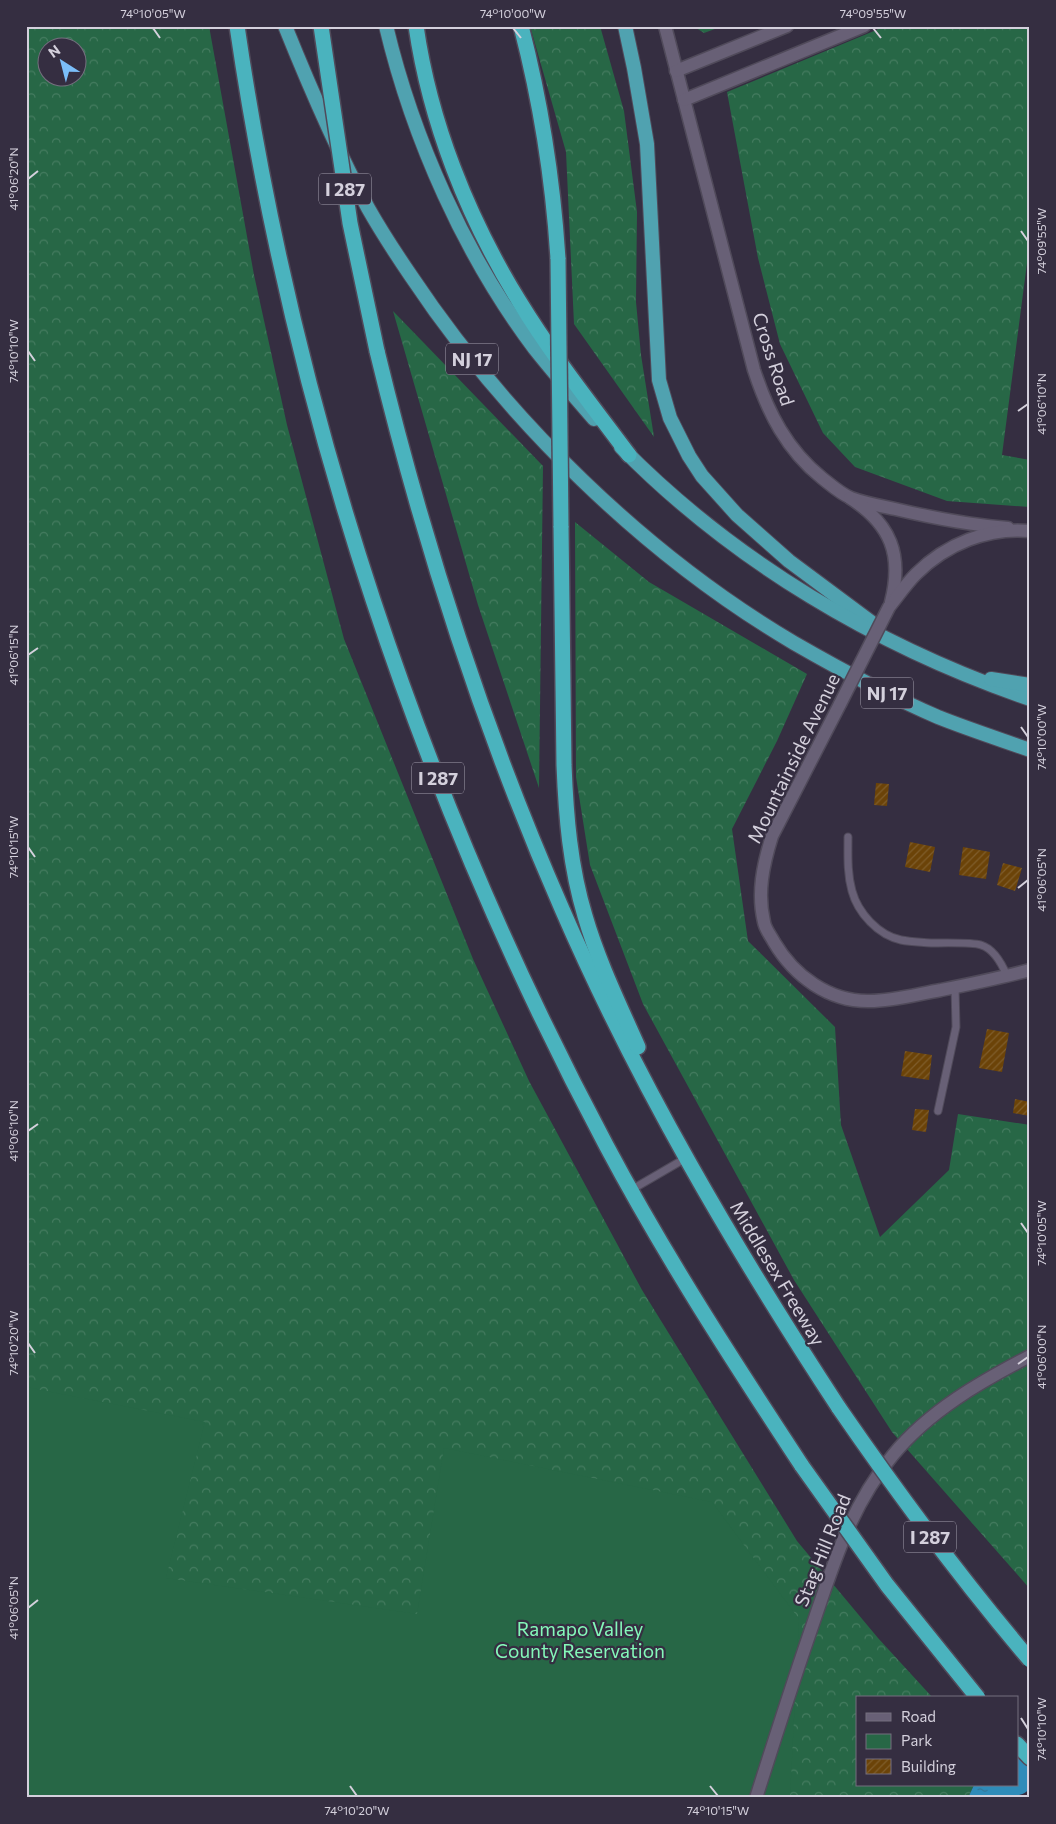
<svg xmlns="http://www.w3.org/2000/svg" width="1056" height="1824" viewBox="0 0 1056 1824" font-family="Commissioner,sans-serif">
<defs>
<pattern id="grass-dots" width="8" height="8" patternUnits="userSpaceOnUse" patternTransform="scale(1.25)"><rect width="8" height="8" fill="#276746"/><path d="M2 2h.1M6 6h.1" fill="none" stroke="#457c60" stroke-width="1.8" stroke-linecap="round"/></pattern>
<pattern id="forest-crowns" width="20" height="18" patternUnits="userSpaceOnUse" patternTransform="scale(1.25)"><rect width="20" height="18" fill="#276746"/><path d="M2 6a3 3 0 1 1 6 0M12 15a3 3 0 1 1 6 0" fill="none" stroke="#457c60"/></pattern>
<pattern id="water-ripples" width="26" height="14" patternUnits="userSpaceOnUse" patternTransform="scale(1.25)"><rect width="26" height="14" fill="#2f8cb9"/><path d="M2 4q2-2 4 0t4 0M15 11q2-2 4 0t4 0" fill="none" stroke="#347595"/></pattern>
<pattern id="building-hatch" width="6" height="6" patternUnits="userSpaceOnUse" patternTransform="scale(1.25)"><rect width="6" height="6" fill="#6b4308"/><path d="M-1 1l2-2M0 6l6-6M5 7l2-2" fill="none" stroke="#7f5d2b"/></pattern>
</defs>
<rect width="100%" height="100%" fill="#352e41"/>
<!-- grass -->
<path fill="url(#grass-dots)" d="M 693,26 L 723,26 L 704,33 Z"/>
<!-- forest -->
<g fill="url(#forest-crowns)" fill-rule="evenodd">
<path d="M 26,26 L 209,26 L 254,275 L 287,425 L 344,639 L 473,959 L 529,1081 L 642,1290 L 797,1541 L 878,1638 L 933,1698 L 857,1698 L 857,1785 L 974,1785 L 968,1798 L 26,1798 ZM 48,48 L 78,48 L 78,78 L 48,78 Z"/>
<path d="M 530,26 L 600,26 L 624,111 L 637,212 L 636,302 L 641,355 L 654,437 L 574,324 L 566,152 Z"/>
<path d="M 886,26 L 1028,26 L 1030,29 L 1030,240 L 1002,455 L 1030,460 L 1030,507 L 947,501 L 855,467 L 823,433 L 780,344 L 758,258 L 727,92 Z"/>
<path d="M 393,311 L 543,466 L 539,788 L 478,605 Z"/>
<path d="M 575,522 L 649,582 L 807,674 L 777,741 L 732,829 L 748,941 L 835,1027 L 841,1125 L 880,1237 L 949,1170 L 958,1114 L 1030,1125 L 1030,1335 L 1028,1337 L 1030,1339 L 1030,1589 L 892,1432 L 794,1280 L 643,1004 L 590,865 L 576,777 Z"/>
</g>
<!-- green -->
<path fill="#276746" d="M 26,1387 L 205,1422 L 166,1578 L 417,1614 L 444,1448 L 712,1502 L 799,1619 L 790,1798 L 26,1798 Z"/>
<!-- water -->
<path fill="url(#water-ripples)" d="M 974,1785 L 1013,1785 L 1020,1793 L 1018,1798 L 968,1798 Z"/>
<g fill="none" stroke-linecap="round" stroke-linejoin="round">
<!-- river -->
<path stroke="#2f8cb9" stroke-width="30" d="M 1017,1780 L 1030,1768"/>
</g>
<!-- building -->
<g fill="url(#building-hatch)">
<path d="M 876,783 L 889,784 L 887,806 L 874,805 Z"/>
<path d="M 910,842 L 935,847 L 930,872 L 905,867 Z"/>
<path d="M 963,847 L 990,852 L 986,879 L 959,875 Z"/>
<path d="M 1003,863 L 1022,868 L 1015,891 L 997,885 Z"/>
<path d="M 987,1029 L 1009,1033 L 1002,1072 L 979,1068 Z"/>
<path d="M 905,1051 L 932,1055 L 929,1080 L 901,1076 Z"/>
<path d="M 1015,1099 L 1030,1102 L 1030,1116 L 1013,1113 Z"/>
<path d="M 915,1109 L 929,1110 L 926,1132 L 912,1130 Z"/>
</g>
<g fill="none" stroke-linecap="round" stroke-linejoin="round">
<defs>
<g id="service">
<path d="M 848,837 C 848,855 847,873 852,891 C 858,913 878,935 901,940 C 911,942 921,942 931,943 C 943,943 972,942 981,945 C 994,949 1002,964 1007,976"/>
<path d="M 938,1111 L 956,1027 L 955,987"/>
<path d="M 631,1190 L 686,1158"/>
</g>
<g id="minor">
<path d="M 665,26 L 754,370 C 768,413 787,450 822,478 C 831,485 841,494 851,498 C 864,503 881,506 895,509 C 933,518 970,525 1008,528"/>
<path d="M 676,71 L 787,26"/>
<path d="M 684,100 L 864,26"/>
</g>
<g id="tertiary">
<path d="M 850,498 C 891,524 903,555 891,602"/>
<path d="M 889,607 C 898,596 906,584 916,574 C 946,544 988,527 1030,531"/>
<path d="M 840,704 L 772,836 C 763,865 757,893 764,922 C 765,929 771,936 774,942 C 794,976 829,1002 870,1001 C 893,1001 918,994 941,990 C 971,984 1000,978 1030,970"/>
<path d="M 756,1798 C 775,1738 794,1678 815,1618 C 835,1559 852,1504 893,1455 C 929,1411 980,1382 1030,1356"/>
</g>
<g id="trunk">
<path d="M 285,26 C 310,88 336,149 368,208 C 381,231 396,254 411,276 C 507,420 645,555 794,643 C 841,670 889,696 938,717 C 968,729 999,739 1030,750"/>
<path d="M 386,26 C 413,139 465,256 535,349 C 554,373 574,396 594,419"/>
<path d="M 625,26 L 634,68 L 647,144 L 659,380 L 670,418 L 689,456 L 702,476 L 737,515 L 789,561 L 875,625"/>
<path d="M 621,447 C 734,562 878,647 1030,699"/>
<path d="M 991,679 L 1030,685"/>
</g>
<g id="motorway">
<path d="M 237,26 C 294,416 421,797 606,1145 C 665,1256 733,1361 802,1466"/>
<path d="M 416,26 C 430,123 468,218 519,301 C 552,355 591,404 629,455"/>
<path d="M 521,26 C 541,103 553,180 558,259"/>
<path d="M 377,351 C 423,541 483,729 562,909 C 638,1084 735,1249 839,1408"/>
<path d="M 561,526 L 564,765 C 566,816 570,866 585,916 C 598,961 619,1004 638,1047"/>
<path d="M 1017,1744 L 1030,1758"/>
</g>
</defs>
<!-- service casing -->
<use href="#service" stroke="#504a5a" stroke-width="9"/>
<!-- minor casing -->
<use href="#minor" stroke="#504a5a" stroke-width="15"/>
<!-- tertiary casing -->
<use href="#tertiary" stroke="#504a5a" stroke-width="15"/>
<!-- trunk casing -->
<use href="#trunk" stroke="#504a5a" stroke-width="16"/>
<!-- motorway casing -->
<use href="#motorway" stroke="#504a5a" stroke-width="18"/>
<!-- service -->
<use href="#service" stroke="#686076" stroke-width="7"/>
<!-- minor -->
<use href="#minor" stroke="#686076" stroke-width="12"/>
<!-- tertiary -->
<use href="#tertiary" stroke="#686076" stroke-width="12"/>
<!-- trunk -->
<use href="#trunk" stroke="#50a2b0" stroke-width="14"/>
<!-- motorway -->
<use href="#motorway" stroke="#4ab3be" stroke-width="15"/>
<defs>
<path id="tertiary-bridge" d="M 840,704 L 889,607"/>
<g id="motorway-bridge">
<path d="M 321,26 L 350,223 L 377,351"/>
<path d="M 558,259 L 561,526"/>
<path d="M 839,1408 C 899,1495 961,1579 1030,1660"/>
<path d="M 802,1466 L 887,1585 L 978,1698"/>
</g>
</defs>
<!-- tertiary-bridge casing -->
<use href="#tertiary-bridge" stroke="#504a5a" stroke-width="15" stroke-linecap="butt"/>
<!-- motorway-bridge casing -->
<use href="#motorway-bridge" stroke="#504a5a" stroke-width="18" stroke-linecap="butt"/>
<!-- tertiary-bridge -->
<use href="#tertiary-bridge" stroke="#686076" stroke-width="12"/>
<!-- motorway-bridge -->
<use href="#motorway-bridge" stroke="#4ab3be" stroke-width="15"/>
</g>
<!-- ticks -->
<path fill="none" stroke="#d4d0dc" stroke-width="2" d="M 153,28 L 160,38M 513,28 L 521,38M 873,28 L 881,38M 28,179 L 38,171M 1021,231 L 1028,241M 28,351 L 35,361M 1018,411 L 1028,404M 28,655 L 38,648M 1021,727 L 1028,737M 28,847 L 35,857M 1018,888 L 1028,880M 28,1131 L 38,1124M 1021,1223 L 1028,1233M 28,1343 L 35,1353M 1018,1364 L 1028,1357M 28,1608 L 38,1600M 1021,1718 L 1028,1729M 350,1786 L 357,1796M 710,1786 L 718,1796"/>
<g text-anchor="middle" dominant-baseline="central" stroke-width="4.5" stroke-linejoin="round" paint-order="stroke">
<!-- shield labels -->
<g fill="#352e41" stroke="#a49fae" stroke-width="1">
<rect x="319" y="173.5" width="52" height="31" rx="4"/>
<rect x="446" y="343.5" width="52" height="31" rx="4"/>
<rect x="861" y="677.5" width="52" height="31" rx="4"/>
<rect x="412" y="762.5" width="52" height="31" rx="4"/>
<rect x="904" y="1521.5" width="52" height="31" rx="4"/>
</g>
<g font-size="18" font-weight="bold" fill="#d4d0dc">
<text x="345" y="189">I 287</text>
<text x="472" y="359">NJ 17</text>
<text x="887" y="693">NJ 17</text>
<text x="438" y="778">I 287</text>
<text x="930" y="1537">I 287</text>
</g>
<!-- street labels -->
<g font-size="19" fill="#d4d0dc" stroke="#352e41">
<text transform="translate(774 359) rotate(72)">Cross Road</text>
<text transform="translate(793 758) rotate(-64)">Mountainside Avenue</text>
<text transform="translate(778 1273) rotate(59)">Middlesex Freeway</text>
<text transform="translate(822 1550) rotate(-68)">Stag Hill Road</text>
</g>
<!-- park labels -->
<g font-size="19" fill="#84f8b9" stroke="#352e41">
<text x="580" y="1628">Ramapo Valley<tspan x="580" dy="22">County Reservation</tspan></text>
</g>
</g>
<!-- border -->
<rect width="1056" height="1824" fill="none" stroke="#352e41" stroke-width="55"/>
<!-- legend -->
<rect x="856" y="1696" width="162" height="90" fill="#352e41" stroke="#756f7f"/>
<rect x="866" y="1713" width="25" height="8" fill="#686076" stroke="#756f7f"/>
<text x="901" y="1722" font-size="15" fill="#d4d0dc">Road</text>
<rect x="866" y="1734" width="25" height="15" fill="#276746" stroke="#756f7f"/>
<text x="901" y="1746" font-size="15" fill="#d4d0dc">Park</text>
<rect x="866" y="1759" width="25" height="15" fill="url(#building-hatch)" stroke="#756f7f"/>
<text x="901" y="1772" font-size="15" fill="#d4d0dc">Building</text>
<!-- north arrow -->
<g transform="translate(62 62) rotate(324)"><circle r="24" fill="#352e41" stroke="#756f7f"/>
<path d="M0-4L9 19L0 12L-9 19Z" fill="#7bbef9"/>
<text y="-8" font-size="14" font-weight="bold" text-anchor="middle" fill="#d4d0dc">N</text>
</g>
<rect x="28" y="28" width="1000" height="1768" fill="none" stroke="#d4d0dc" stroke-width="2"/>
<g font-size="12" text-anchor="middle" fill="#d4d0dc">
<text x="153" y="18">74°10'05"W</text>
<text x="513" y="18">74°10'00"W</text>
<text x="873" y="18">74°09'55"W</text>
<text transform="translate(14 179) rotate(-90)" y="4">41°06'20"N</text>
<text transform="translate(1042 241) rotate(-90)" y="4">74°09'55"W</text>
<text transform="translate(14 351) rotate(-90)" y="4">74°10'10"W</text>
<text transform="translate(1042 404) rotate(-90)" y="4">41°06'10"N</text>
<text transform="translate(14 655) rotate(-90)" y="4">41°06'15"N</text>
<text transform="translate(1042 737) rotate(-90)" y="4">74°10'00"W</text>
<text transform="translate(14 847) rotate(-90)" y="4">74°10'15"W</text>
<text transform="translate(1042 880) rotate(-90)" y="4">41°06'05"N</text>
<text transform="translate(14 1131) rotate(-90)" y="4">41°06'10"N</text>
<text transform="translate(1042 1233) rotate(-90)" y="4">74°10'05"W</text>
<text transform="translate(14 1343) rotate(-90)" y="4">74°10'20"W</text>
<text transform="translate(1042 1357) rotate(-90)" y="4">41°06'00"N</text>
<text transform="translate(14 1608) rotate(-90)" y="4">41°06'05"N</text>
<text transform="translate(1042 1729) rotate(-90)" y="4">74°10'10"W</text>
<text x="357" y="1815">74°10'20"W</text>
<text x="718" y="1815">74°10'15"W</text>
</g>
</svg>
